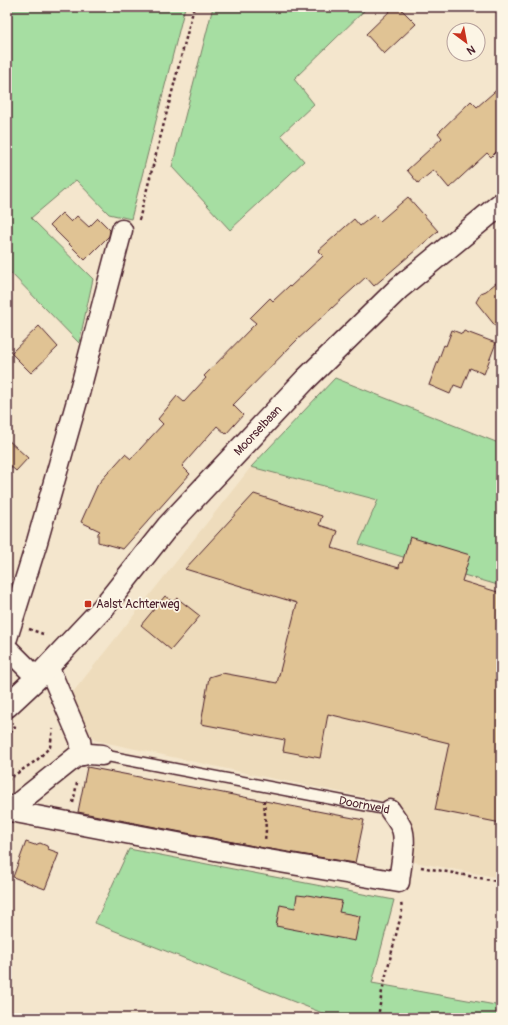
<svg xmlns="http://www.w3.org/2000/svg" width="508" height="1025" viewBox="0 0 508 1025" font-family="Pangolin,sans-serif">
<rect width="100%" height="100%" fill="#f4e6cd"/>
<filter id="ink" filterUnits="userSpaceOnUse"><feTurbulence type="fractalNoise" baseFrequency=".025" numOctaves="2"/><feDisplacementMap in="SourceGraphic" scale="8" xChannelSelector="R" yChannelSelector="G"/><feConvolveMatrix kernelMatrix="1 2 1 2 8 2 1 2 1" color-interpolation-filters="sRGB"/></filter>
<g filter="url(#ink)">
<!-- built -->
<path fill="#eedcbc" d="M 251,467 L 378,500 L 359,544 L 501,586 L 501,878 L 409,861 L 412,830 L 400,804 L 255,775 L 94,740 L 70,696 Z"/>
<!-- green -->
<g fill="#a6dea2" stroke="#787e66">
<path d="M 7,7 L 185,7 L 131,219 L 109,214 L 76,180 L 31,218 L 93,279 L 79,343 L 7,269 Z"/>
<path d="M 213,7 L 368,7 L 294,79 L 314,104 L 281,135 L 304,161 L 230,230 L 172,167 Z"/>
<path d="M 335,378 L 501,444 L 501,586 L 359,544 L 378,500 L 251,467 Z"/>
<path d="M 129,849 L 394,900 L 372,983 L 501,1006 L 501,1018 L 335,1018 L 95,923 Z"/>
</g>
<!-- building -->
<g fill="#e0c394" stroke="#4a1f2b">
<path d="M 394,7 L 399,7 L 416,24 L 384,54 L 366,34 Z"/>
<path d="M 501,86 L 501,147 L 491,157 L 487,153 L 449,188 L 434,170 L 418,183 L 407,170 L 442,138 L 438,133 L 471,101 L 477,107 Z"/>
<path d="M 408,197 L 438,231 L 374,286 L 366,277 L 297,340 L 233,405 L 243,415 L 226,434 L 217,426 L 182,466 L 190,474 L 123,549 L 98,542 L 98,533 L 100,531 L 81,522 L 98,484 L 125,454 L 131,459 L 150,438 L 163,424 L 158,419 L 177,396 L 184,402 L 206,378 L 204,376 L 256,323 L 250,318 L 270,298 L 273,301 L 289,286 L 290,287 L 323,256 L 318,251 L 354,219 L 360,226 L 374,215 L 380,221 Z"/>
<path d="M 62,213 L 71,222 L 77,216 L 89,227 L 98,218 L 110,230 L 109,236 L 85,260 L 50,225 Z"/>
<path d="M 501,279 L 501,333 L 476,302 L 481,293 L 486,291 Z"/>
<path d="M 39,326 L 58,347 L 31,373 L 11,353 Z"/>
<path d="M 452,330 L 462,334 L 464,331 L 496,343 L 484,374 L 470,368 L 462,388 L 454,385 L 450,394 L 429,385 L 444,345 L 446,346 Z"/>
<path d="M 7,439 L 28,458 L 16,471 L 7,463 Z"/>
<path d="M 254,494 L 322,516 L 319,525 L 338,531 L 332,548 L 399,568 L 400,562 L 402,563 L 410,537 L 470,555 L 462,581 L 501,593 L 501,823 L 435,810 L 449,743 L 328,714 L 320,758 L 283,751 L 285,740 L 201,724 L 209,677 L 222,673 L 277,683 L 297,603 L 185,569 Z"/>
<path d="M 165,596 L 173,602 L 177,598 L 200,616 L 171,650 L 141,625 Z"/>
<path d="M 87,767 L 364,820 L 355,863 L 264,848 L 78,812 Z"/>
<path d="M 26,842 L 35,845 L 40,843 L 47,846 L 48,849 L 59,853 L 45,889 L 13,877 Z"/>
<path d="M 297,895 L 306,896 L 307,895 L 342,901 L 339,912 L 360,916 L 355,941 L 276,926 L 280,905 L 295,908 Z"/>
</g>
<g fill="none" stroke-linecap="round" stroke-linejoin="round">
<defs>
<g id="lane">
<path id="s1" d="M 102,755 L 390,810"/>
</g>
<g id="street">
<path d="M 7,638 L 37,542 L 77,401 L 122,230"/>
<path d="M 7,648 L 37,678"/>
<path d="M 48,666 L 80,740 L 82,755"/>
<path d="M 10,811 L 262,859 L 399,882 C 400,868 407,842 402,829 C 399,822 394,816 390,810"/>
<path d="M 7,812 L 77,756 L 89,754 L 102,755"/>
</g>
<g id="secondary">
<path id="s2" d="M 7,706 L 37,678 L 103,608 L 168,526 L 305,380 L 399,288 L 501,204"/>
</g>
</defs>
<!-- lane casing -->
<use href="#lane" stroke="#4a1f2b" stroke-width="13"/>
<!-- street casing -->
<use href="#street" stroke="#4a1f2b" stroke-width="23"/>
<!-- secondary casing -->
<use href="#secondary" stroke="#4a1f2b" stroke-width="25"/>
<!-- path -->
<g stroke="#4a1f2b" stroke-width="2.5" stroke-dasharray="3 3" stroke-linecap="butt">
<path d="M 139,220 L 194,7"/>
<path d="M 29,629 L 46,635"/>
<path d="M 7,738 L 17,724"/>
<path d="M 7,780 L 37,760 L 50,747 L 53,729"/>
<path d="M 264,800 L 266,830 L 265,841"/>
<path d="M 73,803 L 77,783"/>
<path d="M 421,867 L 501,882"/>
<path d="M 378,1018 L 382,991 L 402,911 L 401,901"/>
</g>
<!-- lane -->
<use href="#lane" stroke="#fcf5e5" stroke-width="10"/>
<!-- street -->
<use href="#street" stroke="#fcf5e5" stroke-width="20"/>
<!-- secondary -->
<use href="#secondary" stroke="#fcf5e5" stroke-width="22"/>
</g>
</g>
<!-- markers -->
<rect fill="#c8321e" stroke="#fcf5e5" stroke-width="1.5" x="84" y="600" width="8" height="8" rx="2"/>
<g text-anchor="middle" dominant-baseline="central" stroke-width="3.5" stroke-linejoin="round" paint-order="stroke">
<!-- street labels -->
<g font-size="12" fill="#4a1f2b" stroke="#fcf5e5">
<text stroke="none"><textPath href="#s2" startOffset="373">Moorselbaan</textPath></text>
<text stroke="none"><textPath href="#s1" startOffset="267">Doornveld</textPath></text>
</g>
<!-- poi labels -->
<g font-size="12" fill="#4a1f2b" stroke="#fcf5e5" text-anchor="start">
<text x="96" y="604">Aalst Achterweg</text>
</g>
</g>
<!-- margin -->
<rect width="508" height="1025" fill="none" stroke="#fcf5e5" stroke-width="24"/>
<rect x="12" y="12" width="484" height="1001" fill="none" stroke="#4a1f2b" stroke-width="1.5" filter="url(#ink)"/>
<!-- north arrow -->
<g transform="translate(466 42) rotate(148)"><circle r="19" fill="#fcf5e5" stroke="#b59f9b"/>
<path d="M0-3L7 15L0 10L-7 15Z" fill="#c8321e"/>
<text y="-6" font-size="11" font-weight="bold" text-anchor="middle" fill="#4a1f2b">N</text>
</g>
</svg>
